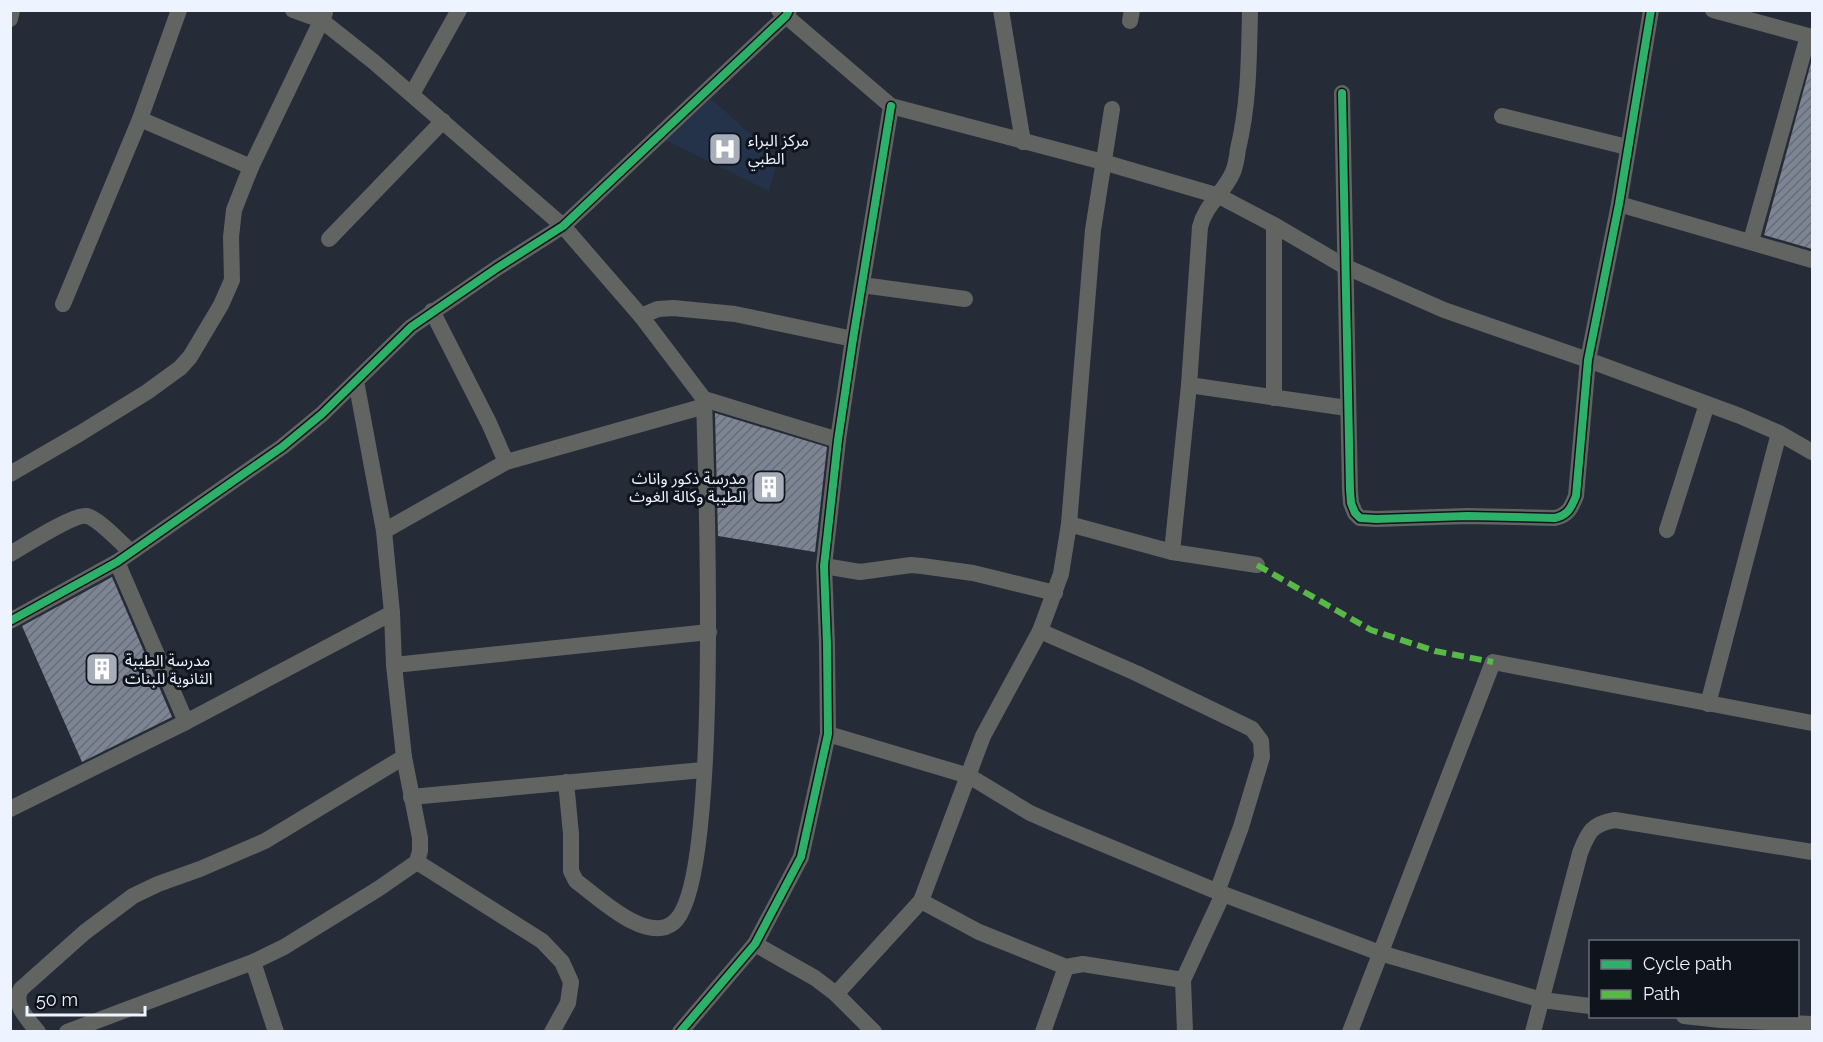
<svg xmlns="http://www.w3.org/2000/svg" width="1823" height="1042" viewBox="0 0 1823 1042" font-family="Raleway,'Noto Sans Arabic',sans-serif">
<defs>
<pattern id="building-hatch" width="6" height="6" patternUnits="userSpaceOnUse" patternTransform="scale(1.5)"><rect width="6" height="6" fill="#7d8594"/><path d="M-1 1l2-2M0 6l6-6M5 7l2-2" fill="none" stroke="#676d77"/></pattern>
</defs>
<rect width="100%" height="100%" fill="#262c37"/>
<!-- built -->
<path fill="#24324a" d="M 711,99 L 778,158 L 769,191 L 665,140 Z"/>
<!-- building -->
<g fill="url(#building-hatch)">
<path d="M 1812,59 L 1812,249 L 1764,235 Z"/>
<path d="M 715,413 L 827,447 L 815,552 L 718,536 Z"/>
<path d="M 112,577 L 172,717 L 82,762 L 22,626 Z"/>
</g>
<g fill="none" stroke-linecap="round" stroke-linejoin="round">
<!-- minor -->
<g stroke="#626462" stroke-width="16">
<path d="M 293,10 L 321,20 L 374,62 L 563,226 L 641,316 L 704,399 L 838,440"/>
<path d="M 779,10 L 891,106 L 1103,162 L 1219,196 L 1274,225 L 1344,266 L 1444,310 L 1588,360 L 1740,416 L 1779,433 L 1812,452"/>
<path d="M 1001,10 L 1023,142"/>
<path d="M 1713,10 L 1812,37"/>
<path d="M 10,19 L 12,10"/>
<path d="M 1130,21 L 1132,10"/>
<path d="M 1342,93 L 1350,490 L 1351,503 L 1355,513 L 1360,518 L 1376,519 L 1468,516 L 1555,518 C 1568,515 1571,508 1576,496 L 1588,360 L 1619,204 L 1651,10"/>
<path d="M 412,94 L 459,10"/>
<path d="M 1502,116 L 1627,147"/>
<path d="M 140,119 L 251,167"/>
<path d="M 1619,204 L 1812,260"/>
<path d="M 329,239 L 443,121"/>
<path d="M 1751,241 L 1808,36"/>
<path d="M 862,285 L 965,299"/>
<path d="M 63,304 L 140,119 L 179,10"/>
<path d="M 432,311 L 489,423 L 506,462"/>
<path d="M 641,316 L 658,309 L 673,308 L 735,314 L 853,339"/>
<path d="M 1189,385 L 1347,408"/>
<path d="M 1274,398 L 1274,225"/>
<path d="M 10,474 L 79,434 L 147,392 L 180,368 L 190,357 L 221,305 L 232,280 L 231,237 L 234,210 L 251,167 L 325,13"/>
<path d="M 1069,524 L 1172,552 L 1257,565"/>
<path d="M 1667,530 L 1707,404"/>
<path d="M 384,531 L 506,462 L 705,406"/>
<path d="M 1172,552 L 1189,385 L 1200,227 C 1205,205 1224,193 1233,172 C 1236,165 1237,157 1238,149 C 1249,104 1249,57 1250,10"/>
<path d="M 10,554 C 24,546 75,513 87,516 C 99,519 121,543 131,552"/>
<path d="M 117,562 L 186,722"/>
<path d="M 824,566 L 860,572 L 911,565 L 922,566 L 973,573 L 1055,593"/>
<path d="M 10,621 L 117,562 L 282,447 L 322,414 L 411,327 L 497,268 L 563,226 L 786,16 L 789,10"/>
<path d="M 1040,631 L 1136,673 L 1244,725 L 1252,729 L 1261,741 L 1262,757 L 1241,827 L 1217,892"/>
<path d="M 394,665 L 709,632"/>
<path d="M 1708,704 L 1779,433"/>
<path d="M 828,734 L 969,776 L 1030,813 L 1062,827 L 1223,894 L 1380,953 L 1542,1000 L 1590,1006"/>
<path d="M 566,782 L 571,834 L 571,871 L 576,881 C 598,897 646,944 673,923 C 722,887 706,475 704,399"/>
<path d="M 411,797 L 703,770"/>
<path d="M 10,809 L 186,722 L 392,613"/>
<path d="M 417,862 L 542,941 L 562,962 L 571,982 L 568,1003 L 552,1032"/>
<path d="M 921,901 L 979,932 L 1066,967 L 1083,964 L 1183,980"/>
<path d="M 755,944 L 815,978 L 836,994 L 874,1032"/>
<path d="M 253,962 L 276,1032"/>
<path d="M 836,994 L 921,901 L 983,736 L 1040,631 L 1061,574 L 1069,524 L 1093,230 L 1112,109"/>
<path d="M 1684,1016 L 1721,1020 L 1812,1024"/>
<path d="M 38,1032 C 28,1019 12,1005 21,989 L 85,932 L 133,896 L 158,884 L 200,869 L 265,841 L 404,757"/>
<path d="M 67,1032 L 253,962 L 284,947 L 378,889 L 417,862 L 420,851 L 420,838 L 404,757 L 394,665 L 392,613 L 384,531 L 356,381"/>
<path d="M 680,1032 L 755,944 L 801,857 L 828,734 L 827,644 L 824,566 L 838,440 L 853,339 L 891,106"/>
<path d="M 1043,1032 L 1066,967"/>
<path d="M 1185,1032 L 1183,980 L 1223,894"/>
<path d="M 1350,1032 L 1493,662 L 1812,723"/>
<path d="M 1533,1032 L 1580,853 C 1588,833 1591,824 1615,820 L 1812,852"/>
</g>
<!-- quiet -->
<path stroke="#58b947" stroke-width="6" stroke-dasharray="12 6" stroke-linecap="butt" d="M 1257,565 L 1371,630 L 1435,651 L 1493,662"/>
<defs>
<g id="cycleway">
<path d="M 1342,93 L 1350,490 L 1351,503 L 1355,513 L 1360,518 L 1376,519 L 1468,516 L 1555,518 C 1568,515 1571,508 1576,496 L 1588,360 L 1619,204 L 1651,10"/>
<path d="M 10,621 L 117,562 L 282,447 L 322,414 L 411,327 L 497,268 L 563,226 L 786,16 L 789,10"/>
<path d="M 680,1032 L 755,944 L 801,857 L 828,734 L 827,644 L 824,566 L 838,440 L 853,339 L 891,106"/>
</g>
</defs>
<!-- cycleway casing -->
<use href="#cycleway" stroke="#0e131c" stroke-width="11"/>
<!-- cycleway -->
<use href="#cycleway" stroke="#2db169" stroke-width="8"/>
</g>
<!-- icons -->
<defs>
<symbol id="hospital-square" viewBox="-11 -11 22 22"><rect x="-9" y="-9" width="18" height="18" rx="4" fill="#a8aeb9" stroke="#0e131c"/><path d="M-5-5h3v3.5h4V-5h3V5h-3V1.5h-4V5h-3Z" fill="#fff"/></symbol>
<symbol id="building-square" viewBox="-11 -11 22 22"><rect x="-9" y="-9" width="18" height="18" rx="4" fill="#a8aeb9" stroke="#0e131c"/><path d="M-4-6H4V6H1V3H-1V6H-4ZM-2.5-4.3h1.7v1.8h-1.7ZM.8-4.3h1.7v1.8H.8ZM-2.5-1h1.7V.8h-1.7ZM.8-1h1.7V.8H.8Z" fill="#fff"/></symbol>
</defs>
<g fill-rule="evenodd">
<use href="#hospital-square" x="706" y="130" width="38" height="38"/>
<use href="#building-square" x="750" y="468" width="38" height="38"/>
<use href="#building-square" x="83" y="650" width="38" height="38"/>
</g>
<g text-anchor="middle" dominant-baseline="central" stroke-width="6" stroke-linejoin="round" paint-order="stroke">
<!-- poi labels -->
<g font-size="16" fill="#eef4ff" stroke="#0e131c" text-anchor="start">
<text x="748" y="140">مركز البراء<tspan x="748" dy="18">الطبي</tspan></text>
<text x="746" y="478" text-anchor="end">مدرسة ذكور واناث<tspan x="746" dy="18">الطيبة وكالة الغوث</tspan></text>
<text x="125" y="660">مدرسة الطيبة<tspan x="125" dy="18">الثانوية للبنات</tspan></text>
</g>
</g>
<!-- border -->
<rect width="1823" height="1042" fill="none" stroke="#eef4ff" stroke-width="24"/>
<!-- legend -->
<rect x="1589" y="940" width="210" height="78" fill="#0e131c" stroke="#686d77" stroke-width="1.5"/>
<rect x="1601" y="960" width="30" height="9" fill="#2db169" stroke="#686d77" stroke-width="1.5"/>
<text x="1643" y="970" font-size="18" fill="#eef4ff">Cycle path</text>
<rect x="1601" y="990" width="30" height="9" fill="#58b947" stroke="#686d77" stroke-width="1.5"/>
<text x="1643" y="1000" font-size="18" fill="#eef4ff">Path</text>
<!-- scale -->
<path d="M27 1006v9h118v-9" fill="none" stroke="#eef4ff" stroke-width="3"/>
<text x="36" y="1006" font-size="18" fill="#eef4ff" stroke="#0e131c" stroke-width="4.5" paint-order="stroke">50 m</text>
</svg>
